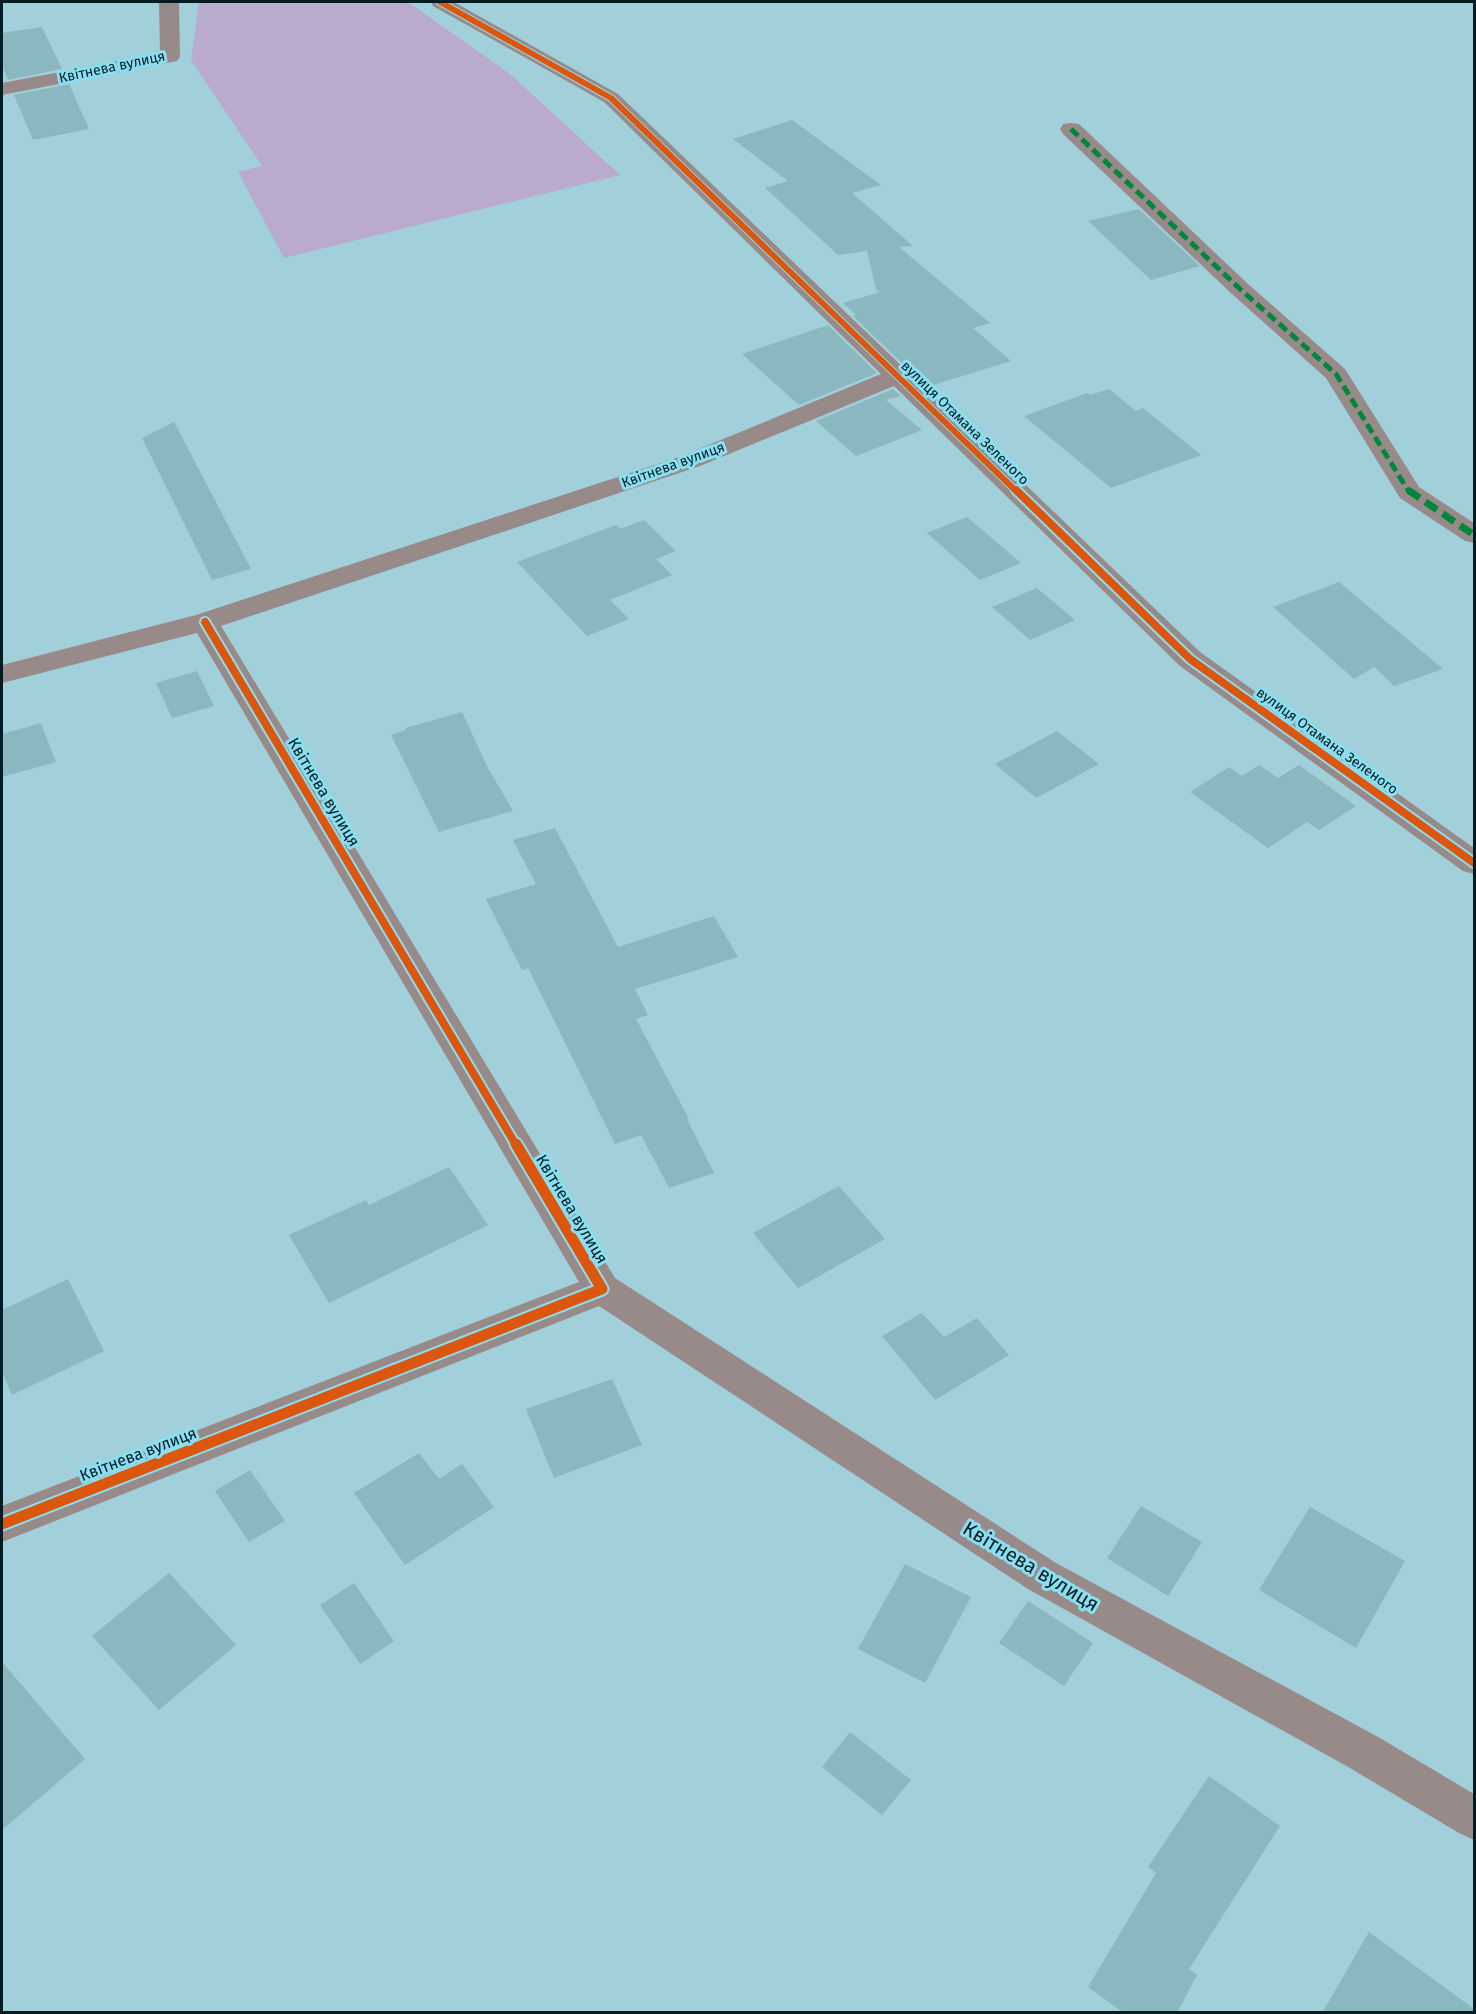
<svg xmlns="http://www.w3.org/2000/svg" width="1476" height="2014" viewBox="0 0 1476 2014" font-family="'Fira Sans',sans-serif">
<rect width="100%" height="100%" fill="#a1cfda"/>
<!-- green -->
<path fill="#baaacd" d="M 199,2 L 408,2 L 510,74 L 620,175 L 284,258 L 238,172 L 262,166 L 191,60 Z"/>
<!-- building -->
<g fill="#8bb7c0">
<path d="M 42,27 L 62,69 L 8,80 L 2,64 L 2,33 Z"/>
<path d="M 69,84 L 89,129 L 33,140 L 14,95 Z"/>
<path d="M 792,120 L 881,185 L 852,193 L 913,246 L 899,247 L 990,323 L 973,328 L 1011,361 L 927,387 L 853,316 L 856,315 L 843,303 L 880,292 L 876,289 L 867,251 L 838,255 L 765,188 L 788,181 L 733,139 Z"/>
<path d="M 1139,209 L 1200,266 L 1151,280 L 1088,221 Z"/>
<path d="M 828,325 L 877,373 L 799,405 L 742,354 Z"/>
<path d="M 893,389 L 901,396 L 886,400 L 922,430 L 856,456 L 816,421 Z"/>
<path d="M 1109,389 L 1136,411 L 1143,408 L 1201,455 L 1111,488 L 1024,416 L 1087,393 L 1090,395 Z"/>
<path d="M 174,422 L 251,569 L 212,580 L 142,438 Z"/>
<path d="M 967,517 L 1021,563 L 980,580 L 927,533 Z"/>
<path d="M 644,520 L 676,551 L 656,559 L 672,575 L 610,600 L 629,619 L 587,636 L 517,562 L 616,525 L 620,529 Z"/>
<path d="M 1339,582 L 1443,669 L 1394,686 L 1374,667 L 1354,679 L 1273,607 Z"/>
<path d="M 1037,588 L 1075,620 L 1030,640 L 992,607 Z"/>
<path d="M 197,671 L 214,706 L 172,718 L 156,683 Z"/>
<path d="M 462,712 L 488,768 L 513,811 L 439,832 L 391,735 L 406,730 L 405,728 Z"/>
<path d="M 41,723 L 56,762 L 2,777 L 2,734 Z"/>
<path d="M 1057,731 L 1099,764 L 1036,798 L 995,764 Z"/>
<path d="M 1259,765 L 1278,778 L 1299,765 L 1356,806 L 1319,830 L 1307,822 L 1268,848 L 1190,792 L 1229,767 L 1242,776 Z"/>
<path d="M 555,828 L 618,947 L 714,916 L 738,957 L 635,989 L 648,1015 L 636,1019 L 689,1119 L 687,1119 L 714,1173 L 669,1188 L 641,1135 L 615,1144 L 528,968 L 522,970 L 486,899 L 536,884 L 513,840 Z"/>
<path d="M 449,1167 L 488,1225 L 329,1303 L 289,1235 L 366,1200 L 369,1205 Z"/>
<path d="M 839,1186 L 885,1239 L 798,1288 L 753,1233 Z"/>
<path d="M 68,1279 L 104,1351 L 12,1395 L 2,1371 L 2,1310 Z"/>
<path d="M 922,1313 L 944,1337 L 977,1318 L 1009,1355 L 935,1400 L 882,1336 Z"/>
<path d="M 612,1379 L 642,1445 L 554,1478 L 526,1409 Z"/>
<path d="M 419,1453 L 439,1479 L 462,1464 L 494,1507 L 405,1565 L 354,1493 Z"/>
<path d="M 250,1470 L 285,1521 L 249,1542 L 215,1491 Z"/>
<path d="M 1141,1506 L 1202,1542 L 1168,1596 L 1107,1558 Z"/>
<path d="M 1310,1507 L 1405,1561 L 1356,1648 L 1259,1590 Z"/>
<path d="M 905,1564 L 971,1597 L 925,1683 L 858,1649 Z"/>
<path d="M 169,1573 L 236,1645 L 159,1710 L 92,1636 Z"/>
<path d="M 354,1583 L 394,1641 L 360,1664 L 320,1605 Z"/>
<path d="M 1028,1601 L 1093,1643 L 1064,1686 L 999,1643 Z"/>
<path d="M 2,1662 L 85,1759 L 2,1830 Z"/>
<path d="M 850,1732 L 911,1780 L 882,1815 L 822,1767 Z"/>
<path d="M 1209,1776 L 1280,1826 L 1189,1969 L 1197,1975 L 1177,2013 L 1124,2013 L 1088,1987 L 1156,1873 L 1148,1867 Z"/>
<path d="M 1369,1932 L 1474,2009 L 1474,2013 L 1322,2013 Z"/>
</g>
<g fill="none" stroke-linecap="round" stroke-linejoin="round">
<!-- minor -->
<g fill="#988a88" fill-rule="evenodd">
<path d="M 159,2 L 179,2 L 180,57 L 177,61 L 2,95 L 2,83 L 160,53 Z"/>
<path d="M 431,2 L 454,2 L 618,94 L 1200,652 L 1474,848 L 1474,874 L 1463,871 L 1180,666 L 894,386 L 700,466 L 221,626 L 615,1278 L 1056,1563 L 1380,1738 L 1474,1794 L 1474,1840 L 1459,1833 L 1350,1768 L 1028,1589 L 599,1306 L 2,1542 L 2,1506 L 579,1282 L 197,633 L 2,683 L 2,665 L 196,615 L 682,456 L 881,374 L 604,102 L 433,6 Z"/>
<path d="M 1071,123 L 1079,124 L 1248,284 L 1345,369 L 1419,487 L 1474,523 L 1474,543 L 1465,541 L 1400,498 L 1326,378 L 1232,294 L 1063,134 L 1060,129 L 1063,124 Z"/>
</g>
<!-- quiet-far1 -->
<path stroke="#00873e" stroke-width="5" stroke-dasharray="10 5" stroke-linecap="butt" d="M 1071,129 L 1240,289 L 1336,374 L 1409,492"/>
<!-- quiet -->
<path stroke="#00873e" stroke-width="7" stroke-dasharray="14 7" stroke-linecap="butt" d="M 1408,490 L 1474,535"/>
<defs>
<path id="cycleway-far2" d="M 440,2 L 611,98 L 1017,492"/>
<g id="cycleway-far1">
<path d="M 1016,490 L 1190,659 L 1474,863"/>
<path d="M 205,622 L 516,1145"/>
</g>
<path id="cycleway" d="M 2,1524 L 602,1289 L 516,1144"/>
</defs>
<!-- cycleway-far2 casing -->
<use href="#cycleway-far2" stroke="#8adef1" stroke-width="8"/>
<!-- cycleway-far1 casing -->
<use href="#cycleway-far1" stroke="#8adef1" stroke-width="12"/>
<!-- cycleway casing -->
<use href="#cycleway" stroke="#8adef1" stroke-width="15"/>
<!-- cycleway-far2 -->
<use href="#cycleway-far2" stroke="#dc560d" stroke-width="6"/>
<!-- cycleway-far1 -->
<use href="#cycleway-far1" stroke="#dc560d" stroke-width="8"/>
<!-- cycleway -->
<use href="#cycleway" stroke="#dc560d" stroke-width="11"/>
</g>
<g text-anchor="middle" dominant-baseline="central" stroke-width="6" stroke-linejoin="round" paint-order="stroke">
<!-- far-street labels -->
<g font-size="14" fill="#021d22" stroke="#8adef1">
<text transform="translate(112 67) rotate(-12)">Квітнева вулиця</text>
<text transform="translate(965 423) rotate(44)">вулиця Отамана Зеленого</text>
<text transform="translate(673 465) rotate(-20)">Квітнева вулиця</text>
<text transform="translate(1327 741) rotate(36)">вулиця Отамана Зеленого</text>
</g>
<!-- street labels -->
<g font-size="16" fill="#021d22" stroke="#8adef1">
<text transform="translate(324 792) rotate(59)">Квітнева вулиця</text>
<text transform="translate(572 1209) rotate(59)">Квітнева вулиця</text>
<text transform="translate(138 1454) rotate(-21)">Квітнева вулиця</text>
</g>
<!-- near-street labels -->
<g font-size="20" fill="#021d22" stroke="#8adef1">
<text transform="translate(1031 1566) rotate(31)">Квітнева вулиця</text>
</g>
</g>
<!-- border -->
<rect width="1476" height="2014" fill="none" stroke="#021d22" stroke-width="6"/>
</svg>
